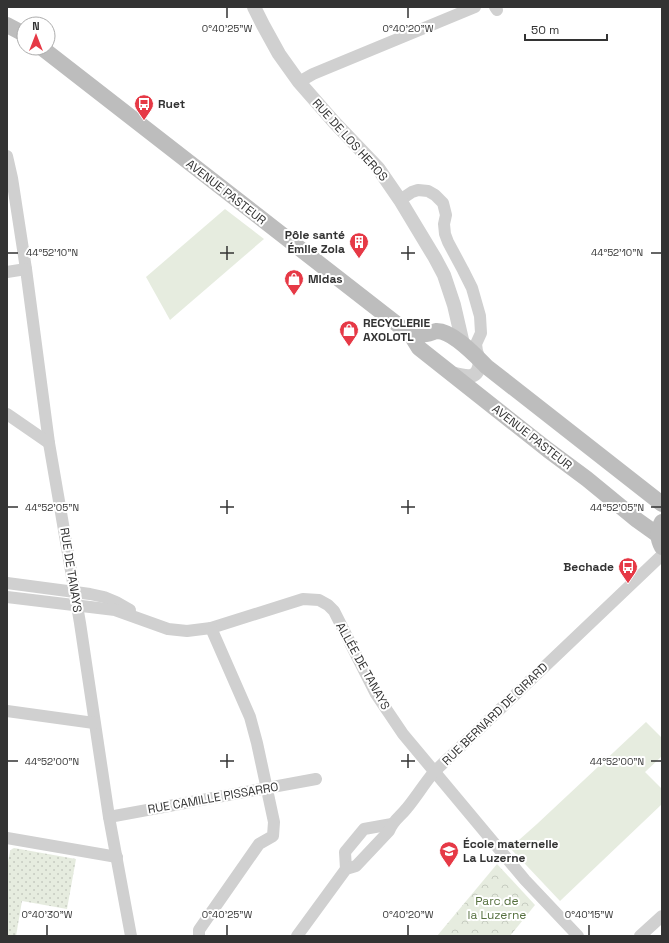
<svg xmlns="http://www.w3.org/2000/svg" width="669" height="943" viewBox="0 0 669 943" font-family="'Space Grotesk',sans-serif">
<defs>
<pattern id="grass-dots" width="8" height="8" patternUnits="userSpaceOnUse"><rect width="8" height="8" fill="#e6ecdf"/><path d="M2 2h.1M6 6h.1" fill="none" stroke="#c6cbc0" stroke-width="1.8" stroke-linecap="round"/></pattern>
<pattern id="forest-crowns" width="20" height="18" patternUnits="userSpaceOnUse"><rect width="20" height="18" fill="#e6ecdf"/><path d="M2 6a3 3 0 1 1 6 0M12 15a3 3 0 1 1 6 0" fill="none" stroke="#c6cbc0"/></pattern>
</defs>
<rect width="100%" height="100%" fill="#fff"/>
<!-- grass -->
<path fill="url(#grass-dots)" d="M 14,848 L 76,859 L 67,909 L 22,901 L 16,936 L 7,936 L 7,868 L 10,851 L 12,849 Z"/>
<!-- forest -->
<path fill="url(#forest-crowns)" d="M 497,864 L 535,905 L 510,936 L 437,936 Z"/>
<!-- garden -->
<g fill="#e6ecdf">
<path d="M 225,209 L 264,239 L 170,320 L 146,277 Z"/>
<path d="M 646,722 L 662,738 L 662,756 L 645,772 L 662,789 L 662,804 L 560,901 L 510,848 L 537,824 Z"/>
</g>
<g fill="none" stroke-linecap="round" stroke-linejoin="round">
<!-- minor -->
<g stroke="#d0d0d0" stroke-width="12">
<path d="M 495,7 L 497,10"/>
<path d="M 299,82 L 313,74 L 475,7"/>
<path d="M 7,156 L 12,178 L 26,269 L 49,443 L 80,623 L 109,817 L 131,936"/>
<path d="M 400,200 L 412,192 L 418,190 L 428,191 L 435,195 L 443,203 L 446,215 L 444,224 L 445,234 L 448,242 L 463,270 L 472,288 L 480,316 L 481,333 L 476,344 L 477,351 L 480,360"/>
<path d="M 7,272 L 26,269"/>
<path d="M 7,414 L 49,443"/>
<path d="M 7,583 L 90,594 L 104,597 L 116,602 L 130,610"/>
<path d="M 7,597 L 115,610 L 168,629 L 187,631 L 211,628 L 303,599 L 319,600 L 328,605 L 334,611 L 376,694 L 403,734 L 525,880 L 578,936"/>
<path d="M 7,711 L 94,723"/>
<path d="M 109,817 L 316,779"/>
<path d="M 7,838 L 117,857"/>
<path d="M 346,869 L 345,852 L 364,829 L 392,824"/>
<path d="M 199,936 L 199,930 L 259,844 L 273,836 L 274,822 L 257,743 L 250,717 L 211,628"/>
<path d="M 297,936 L 346,869 L 356,866 L 389,831 C 393,820 400,817 407,808 C 416,797 424,784 434,772 L 662,555"/>
<path d="M 640,936 L 662,916"/>
</g>
<!-- tertiary -->
<g stroke="#d0d0d0" stroke-width="14">
<path d="M 254,7 L 263,25 L 279,54 L 299,82 L 334,122 L 378,168 L 400,200 L 435,258 L 444,275 L 454,305 L 463,344"/>
<path d="M 451,373 C 467,377 479,381 480,360"/>
</g>
<!-- secondary -->
<g stroke="#bdbdbd" stroke-width="16">
<path d="M 7,25 L 24,34"/>
<path d="M 42,48 L 411,335 L 419,348 L 548,450 L 587,479 L 637,520 L 658,535"/>
<path d="M 411,335 C 416,335 422,335 427,334 C 430,334 433,332 436,331 C 452,330 476,356 487,367 L 662,504"/>
<path d="M 662,522 C 657,531 657,538 662,547"/>
</g>
</g>
<!-- ticks -->
<path fill="none" stroke="#333" stroke-width="1.5" d="M 227,8 L 227,18M 408,8 L 408,18M 227,246 L 227,260M 408,246 L 408,260M 8,253 L 18,253M 220,253 L 234,253M 401,253 L 415,253M 651,253 L 661,253M 227,500 L 227,514M 408,500 L 408,514M 8,507 L 18,507M 220,507 L 234,507M 401,507 L 415,507M 651,507 L 661,507M 227,754 L 227,768M 408,754 L 408,768M 8,761 L 18,761M 220,761 L 234,761M 401,761 L 415,761M 651,761 L 661,761M 47,925 L 47,935M 227,925 L 227,935M 408,925 L 408,935M 589,925 L 589,935"/>
<!-- icons -->
<defs>
<symbol id="bus-pin" viewBox="-11 -11 22 30"><path d="M0 17L-7.5 6A9.5 9.5 0 1 1 7.5 6Z" fill="#e63946" stroke="#fff"/><path d="M-5-6H5V4H4V6H2V4H-2V6H-4V4H-5ZM-3.5-4V0h7V-4ZM-3.5 1.2v1.5H-2V1.2ZM2 1.2v1.5H3.5V1.2Z" fill="#fff"/></symbol>
<symbol id="building-pin" viewBox="-11 -11 22 30"><path d="M0 17L-7.5 6A9.5 9.5 0 1 1 7.5 6Z" fill="#e63946" stroke="#fff"/><path d="M-4-6H4V6H1V3H-1V6H-4ZM-2.5-4.3h1.7v1.8h-1.7ZM.8-4.3h1.7v1.8H.8ZM-2.5-1h1.7V.8h-1.7ZM.8-1h1.7V.8H.8Z" fill="#fff"/></symbol>
<symbol id="shop-pin" viewBox="-11 -11 22 30"><path d="M0 17L-7.5 6A9.5 9.5 0 1 1 7.5 6Z" fill="#e63946" stroke="#fff"/><path d="M-5-2.5h2.3a2.7 3.5 0 0 1 5.4 0H5L5.5 6h-11ZM-1.5-2.5h3a1.5 2.3 0 0 0-3 0Z" fill="#fff"/></symbol>
<symbol id="school-pin" viewBox="-11 -11 22 30"><path d="M0 17L-7.5 6A9.5 9.5 0 1 1 7.5 6Z" fill="#e63946" stroke="#fff"/><path d="M0-5L7-2L0 1L-7-2ZM-4 1L0 2.5L4 1V4Q0 6-4 4Z" fill="#fff"/></symbol>
</defs>
<g fill-rule="evenodd">
<use href="#bus-pin" x="133" y="93" width="22" height="30"/>
<use href="#building-pin" x="348" y="231" width="22" height="30"/>
<use href="#shop-pin" x="283" y="268" width="22" height="30"/>
<use href="#shop-pin" x="338" y="319" width="22" height="30"/>
<use href="#bus-pin" x="617" y="556" width="22" height="30"/>
<use href="#school-pin" x="438" y="840" width="22" height="30"/>
</g>
<g text-anchor="middle" dominant-baseline="central" stroke-width="4" stroke-linejoin="round" paint-order="stroke">
<!-- poi labels -->
<g font-size="12" font-weight="bold" fill="#333" stroke="#fff" text-anchor="start">
<text x="158" y="104">Ruet</text>
<text x="345" y="235" text-anchor="end">Pôle santé<tspan x="345" dy="14">Émile Zola</tspan></text>
<text x="308" y="279">Midas</text>
<text x="363" y="323">RECYCLERIE<tspan x="363" dy="14">AXOLOTL</tspan></text>
<text x="614" y="567" text-anchor="end">Bechade</text>
<text x="463" y="844">École maternelle<tspan x="463" dy="14">La Luzerne</tspan></text>
</g>
<!-- street labels -->
<g font-size="12" fill="#333" stroke="#fff">
<text transform="translate(350 140) rotate(48)">RUE DE LOS HEROS</text>
<text transform="translate(226 192) rotate(38)">AVENUE PASTEUR</text>
<text transform="translate(532 437) rotate(38)">AVENUE PASTEUR</text>
<text transform="translate(71 570) rotate(81)">RUE DE TANAYS</text>
<text transform="translate(363 666) rotate(61)">ALLÉE DE TANAYS</text>
<text transform="translate(495 714) rotate(-44)">RUE BERNARD DE GIRARD</text>
<text transform="translate(213 798) rotate(-10)">RUE CAMILLE PISSARRO</text>
</g>
<!-- park labels -->
<g font-size="12" fill="#56703f" stroke="#fff">
<text x="497" y="901">Parc de<tspan x="497" dy="14">la Luzerne</tspan></text>
</g>
</g>
<g font-size="10" text-anchor="middle" fill="#333" stroke="#fff" stroke-width="4" stroke-linejoin="round" paint-order="stroke">
<text x="227" y="32">0°40'25"W</text>
<text x="408" y="32">0°40'20"W</text>
<text x="52" y="256">44°52'10"N</text>
<text x="617" y="256">44°52'10"N</text>
<text x="52" y="511">44°52'05"N</text>
<text x="617" y="511">44°52'05"N</text>
<text x="52" y="765">44°52'00"N</text>
<text x="617" y="765">44°52'00"N</text>
<text x="47" y="918">0°40'30"W</text>
<text x="227" y="918">0°40'25"W</text>
<text x="408" y="918">0°40'20"W</text>
<text x="589" y="918">0°40'15"W</text>
</g>
<!-- border -->
<rect width="669" height="943" fill="none" stroke="#333333" stroke-width="16"/>
<!-- north arrow -->
<g transform="translate(36 36)"><circle r="19" fill="#ffffff" stroke="#adadad"/>
<path d="M0-3L7 15L0 10L-7 15Z" fill="#e63946"/>
<text y="-6" font-size="11" font-weight="bold" text-anchor="middle" fill="#333333">N</text>
</g>
<!-- scale -->
<path d="M525 34v6h82v-6" fill="none" stroke="#333333" stroke-width="2"/>
<text x="531" y="34" font-size="12" fill="#333333" stroke="#ffffff" stroke-width="3" paint-order="stroke">50 m</text>
</svg>
